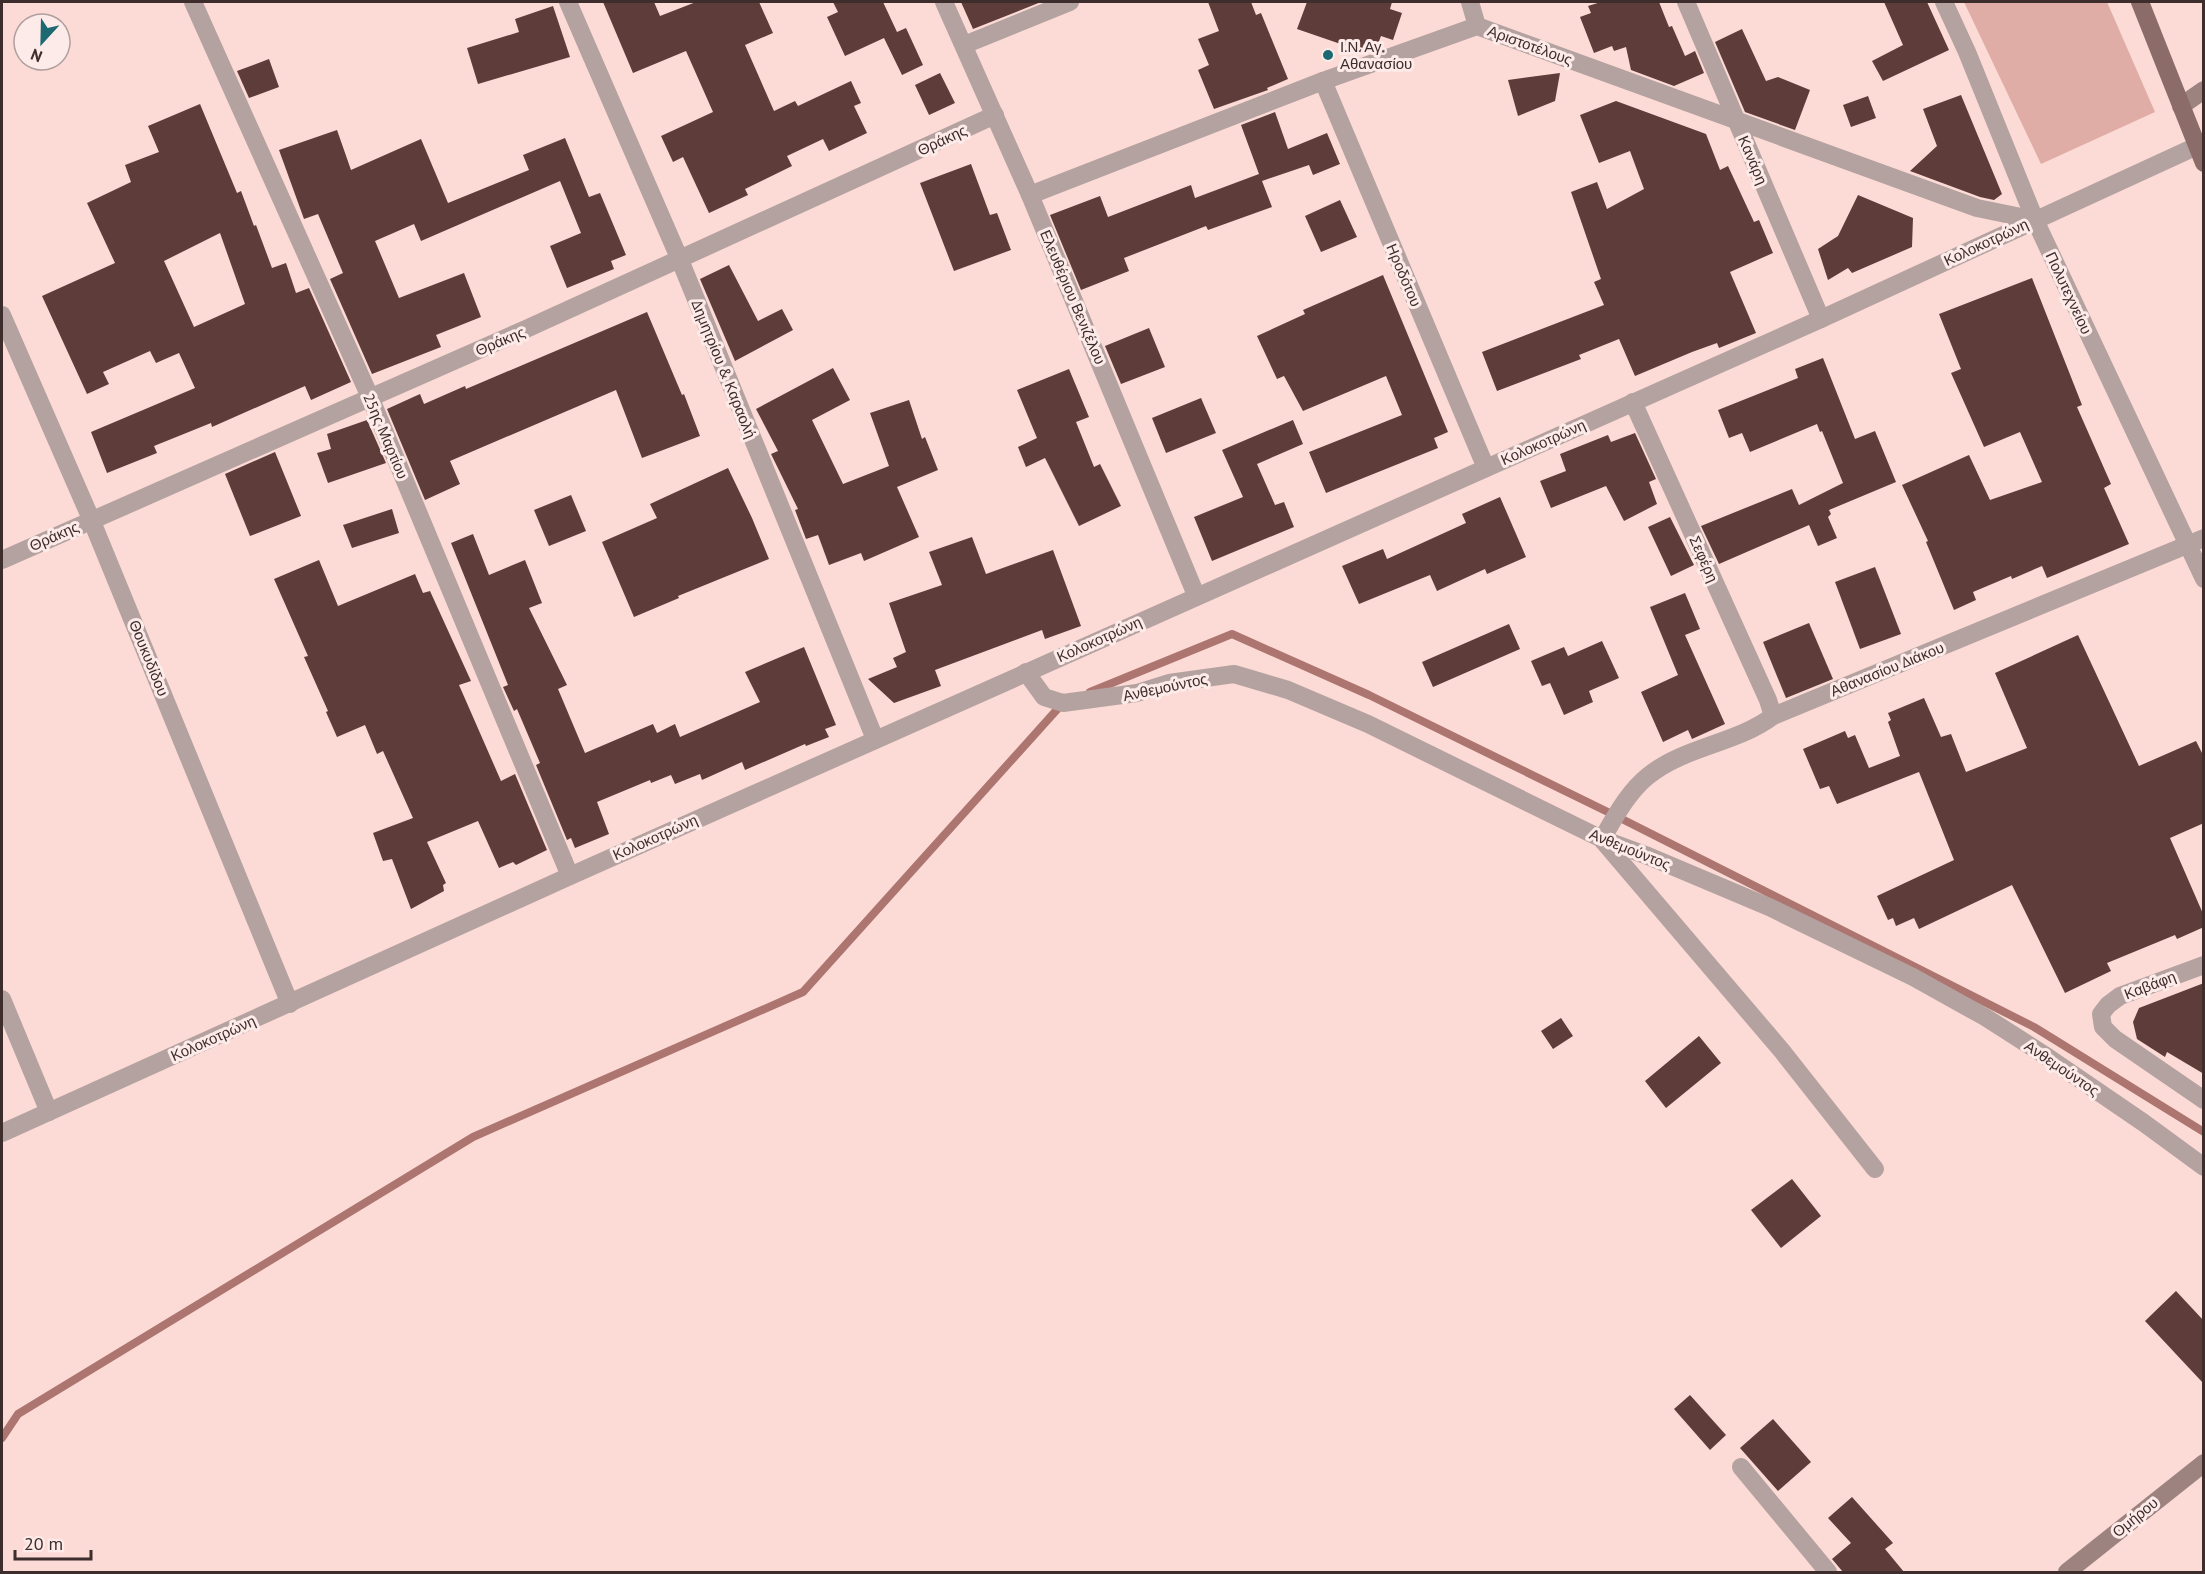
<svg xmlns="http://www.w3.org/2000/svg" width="2205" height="1574" viewBox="0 0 2205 1574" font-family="'PT Sans',sans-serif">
<rect width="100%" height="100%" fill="#fcdad6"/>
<!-- green -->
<path fill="#e0aca6" d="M 1964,2 L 2107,2 L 2155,112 L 2041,164 Z"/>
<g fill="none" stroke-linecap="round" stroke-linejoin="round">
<!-- stream -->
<g stroke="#ad7570" stroke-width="8">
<path d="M 1090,692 L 1232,634 L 1369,695 L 1616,816 L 2034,1027 L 2204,1132"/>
<path d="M 2,1438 L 18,1414 L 473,1137 L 803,992 L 1062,704"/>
</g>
</g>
<!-- building -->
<g fill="#5d3c39" fill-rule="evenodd">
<path d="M 603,2 L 654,2 L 660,16 L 696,2 L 759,2 L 773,33 L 745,45 L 774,111 L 795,101 L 798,106 L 851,81 L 861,103 L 854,106 L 867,133 L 829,151 L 823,139 L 787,156 L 792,166 L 745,189 L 748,195 L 709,213 L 683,157 L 673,162 L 661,136 L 713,112 L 686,51 L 633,73 Z"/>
<path d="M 833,2 L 883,2 L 897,32 L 906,28 L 923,65 L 902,75 L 884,38 L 845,56 L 827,17 L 838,12 Z"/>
<path d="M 961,2 L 1041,2 L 973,29 Z"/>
<path d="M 1208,2 L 1251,2 L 1256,15 L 1261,13 L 1288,79 L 1267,88 L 1268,90 L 1214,109 L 1198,70 L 1209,65 L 1198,39 L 1219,31 Z"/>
<path d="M 1307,2 L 1392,2 L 1390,9 L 1402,13 L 1393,40 L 1381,36 L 1376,49 L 1364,44 L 1361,51 L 1297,29 Z"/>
<path d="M 1601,2 L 1659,2 L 1669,27 L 1672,26 L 1685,56 L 1695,51 L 1704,73 L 1674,86 L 1631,70 L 1626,47 L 1614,51 L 1612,46 L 1594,53 L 1580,17 L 1591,13 L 1588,6 Z"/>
<path d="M 1884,2 L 1927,2 L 1949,50 L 1883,81 L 1872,61 L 1903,45 Z"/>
<path d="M 553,6 L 570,57 L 478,84 L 467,48 L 519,32 L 515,19 Z"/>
<path d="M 1742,29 L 1766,81 L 1778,77 L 1810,90 L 1795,130 L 1745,112 L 1715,42 Z"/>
<path d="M 269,59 L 279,87 L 249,98 L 237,71 Z"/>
<path d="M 940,73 L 955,103 L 929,115 L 915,85 Z"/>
<path d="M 1560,73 L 1555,101 L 1518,116 L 1508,80 Z"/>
<path d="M 1961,95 L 2002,194 L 1994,200 L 1980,197 L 1910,171 L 1937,146 L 1923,109 Z"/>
<path d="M 1868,96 L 1876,118 L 1851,127 L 1843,105 Z"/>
<path d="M 1616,101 L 1706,134 L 1720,170 L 1728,166 L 1754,222 L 1759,220 L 1773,253 L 1730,272 L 1756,333 L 1719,348 L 1717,343 L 1692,352 L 1635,376 L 1619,339 L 1579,355 L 1581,359 L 1497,391 L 1482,352 L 1604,305 L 1594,282 L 1601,279 L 1571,192 L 1597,182 L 1607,209 L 1644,189 L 1630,151 L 1599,163 L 1580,115 Z"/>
<path d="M 200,104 L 237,193 L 241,191 L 254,226 L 256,225 L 272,268 L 286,263 L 296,293 L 309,288 L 351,382 L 311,400 L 305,386 L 212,427 L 211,423 L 154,446 L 157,453 L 107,473 L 91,432 L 195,388 L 179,353 L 156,363 L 150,351 L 103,372 L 109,384 L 87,394 L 42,296 L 115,263 L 87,203 L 131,182 L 125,165 L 159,152 L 148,126 ZM 220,233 L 245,304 L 194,327 L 164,261 Z"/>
<path d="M 1275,112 L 1288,149 L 1327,133 L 1340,164 L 1313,175 L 1309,165 L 1262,181 L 1272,207 L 1208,230 L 1206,226 L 1124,258 L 1129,271 L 1081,290 L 1050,215 L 1100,196 L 1108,217 L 1191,185 L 1195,198 L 1259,174 L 1241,125 Z"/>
<path d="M 337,130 L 351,170 L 421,139 L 448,203 L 529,170 L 523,155 L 565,138 L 589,197 L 600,193 L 626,255 L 611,261 L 614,269 L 567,288 L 550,246 L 581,233 L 560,181 L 421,241 L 414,224 L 375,241 L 399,298 L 464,273 L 481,317 L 436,335 L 441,347 L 372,374 L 330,279 L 343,273 L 318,214 L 304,219 L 279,150 Z"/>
<path d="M 971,164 L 990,215 L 997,213 L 1011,250 L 954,271 L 920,183 Z"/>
<path d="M 1858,195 L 1913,218 L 1912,247 L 1852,273 L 1848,268 L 1828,280 L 1818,249 L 1838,236 Z"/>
<path d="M 1340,200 L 1357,237 L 1321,252 L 1305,216 Z"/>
<path d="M 729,265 L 758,321 L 782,309 L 793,330 L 735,361 L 700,279 Z"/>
<path d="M 1383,275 L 1448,432 L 1434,438 L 1438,448 L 1326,493 L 1309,452 L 1402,415 L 1386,376 L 1303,411 L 1284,376 L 1277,379 L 1257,336 L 1305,314 L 1303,310 Z"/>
<path d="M 2032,278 L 2082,405 L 2077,407 L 2111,484 L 2104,488 L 2129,544 L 2047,578 L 2042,566 L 2012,579 L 2011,576 L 1973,592 L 1976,600 L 1954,610 L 1926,542 L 1928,541 L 1902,485 L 1969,455 L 1990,500 L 2042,482 L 2020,432 L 1984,447 L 1951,373 L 1961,369 L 1939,314 Z"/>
<path d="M 647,312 L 682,395 L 684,394 L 700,436 L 642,458 L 616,390 L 450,461 L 460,484 L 425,500 L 387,409 L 420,394 L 424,404 L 465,386 L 466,389 Z"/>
<path d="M 1149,328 L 1165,367 L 1121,384 L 1105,346 Z"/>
<path d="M 1823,358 L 1855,439 L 1875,431 L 1896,482 L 1829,510 L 1831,514 L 1828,517 L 1837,538 L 1818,546 L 1809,525 L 1719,564 L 1701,526 L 1792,489 L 1799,505 L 1843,483 L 1822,431 L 1820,432 L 1817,424 L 1750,452 L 1742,433 L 1729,438 L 1718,410 L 1798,378 L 1795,369 Z"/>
<path d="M 833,368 L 850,400 L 812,420 L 843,484 L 889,466 L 870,413 L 909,400 L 922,439 L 925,437 L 938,470 L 897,487 L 919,537 L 864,561 L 861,553 L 829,565 L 818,535 L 806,539 L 795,510 L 798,509 L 771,454 L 778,451 L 756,409 Z"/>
<path d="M 1069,369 L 1089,417 L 1076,422 L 1094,467 L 1100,464 L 1121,506 L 1079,526 L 1045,458 L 1026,467 L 1018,447 L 1037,438 L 1017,390 Z"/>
<path d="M 1201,398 L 1216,433 L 1166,453 L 1152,418 Z"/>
<path d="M 367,420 L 386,463 L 328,483 L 317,453 L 331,449 L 327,434 Z"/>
<path d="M 1293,420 L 1303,444 L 1257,464 L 1275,505 L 1284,502 L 1294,527 L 1212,561 L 1194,517 L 1243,497 L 1222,450 Z"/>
<path d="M 1635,433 L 1656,479 L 1649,482 L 1657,504 L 1624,521 L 1606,486 L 1551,508 L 1540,481 L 1566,471 L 1560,454 L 1608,435 L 1611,442 Z"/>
<path d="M 275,452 L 301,516 L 250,536 L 225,474 Z"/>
<path d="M 728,468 L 752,518 L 769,559 L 678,596 L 679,598 L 634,617 L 602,542 L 657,518 L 650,504 Z"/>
<path d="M 571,495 L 586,531 L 549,546 L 534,510 Z"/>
<path d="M 1500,497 L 1526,557 L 1487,574 L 1485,569 L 1437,591 L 1430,575 L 1359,604 L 1342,566 L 1383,549 L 1387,559 L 1466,523 L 1462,514 Z"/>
<path d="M 392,509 L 399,533 L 352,548 L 343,525 Z"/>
<path d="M 1670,517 L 1694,565 L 1671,576 L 1648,527 Z"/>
<path d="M 473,534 L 489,575 L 525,560 L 542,603 L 529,608 L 567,685 L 558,689 L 585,753 L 653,724 L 657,733 L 675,724 L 680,737 L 760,702 L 745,672 L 804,647 L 836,725 L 825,729 L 829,737 L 806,746 L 805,744 L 745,770 L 742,762 L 702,780 L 700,774 L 675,784 L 671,775 L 651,783 L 650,780 L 597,802 L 609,834 L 575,848 L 571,838 L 567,840 L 536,765 L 540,763 L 517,709 L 514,711 L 503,687 L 508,685 L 451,543 Z"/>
<path d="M 972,537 L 986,574 L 1053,550 L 1081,626 L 1045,639 L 1042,630 L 935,670 L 941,686 L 894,703 L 868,679 L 897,667 L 893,658 L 906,652 L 889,603 L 942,585 L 929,552 Z"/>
<path d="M 319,560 L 338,606 L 415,574 L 423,593 L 430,591 L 471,681 L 459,685 L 501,781 L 515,774 L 547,850 L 516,865 L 513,862 L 499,868 L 478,821 L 427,842 L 446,883 L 443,885 L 444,891 L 411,909 L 392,859 L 383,861 L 373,833 L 413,818 L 383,751 L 377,754 L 365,725 L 337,737 L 326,712 L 328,711 L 304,657 L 308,656 L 274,579 Z"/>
<path d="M 1875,567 L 1901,634 L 1860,649 L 1835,582 Z"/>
<path d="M 1685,593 L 1700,629 L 1685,635 L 1725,724 L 1692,739 L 1688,730 L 1663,742 L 1641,692 L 1678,675 L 1650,607 Z"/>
<path d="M 1809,623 L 1833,679 L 1786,698 L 1763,642 Z"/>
<path d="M 1509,624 L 1520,649 L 1433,687 L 1422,662 Z"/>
<path d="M 2078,635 L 2139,766 L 2196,741 L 2204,757 L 2204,823 L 2170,838 L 2204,916 L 2204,927 L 2177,939 L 2175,935 L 2107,963 L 2111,971 L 2065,993 L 2012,885 L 1919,929 L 1914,918 L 1896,926 L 1893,918 L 1888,920 L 1877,896 L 1954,860 L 1919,772 L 1837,804 L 1829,786 L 1820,789 L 1803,749 L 1845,731 L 1848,738 L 1855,735 L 1869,768 L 1900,756 L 1888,722 L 1891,720 L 1888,713 L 1924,698 L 1941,737 L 1951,734 L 1966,772 L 2027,748 L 1995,673 Z"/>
<path d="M 1602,641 L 1619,678 L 1589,691 L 1593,702 L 1564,715 L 1550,683 L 1542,686 L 1531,661 L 1564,647 L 1568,656 Z"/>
<path d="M 2204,983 L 2204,1074 L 2167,1052 L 2165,1057 L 2137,1039 L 2133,1022 L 2139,1008 Z"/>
<path d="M 1561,1018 L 1573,1036 L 1553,1049 L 1541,1031 Z"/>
<path d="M 1699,1036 L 1721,1063 L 1666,1108 L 1645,1081 Z"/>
<path d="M 1792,1179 L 1821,1216 L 1781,1248 L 1751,1210 Z"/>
<path d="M 2176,1291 L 2204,1321 L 2204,1384 L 2145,1321 Z"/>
<path d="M 1690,1395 L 1726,1435 L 1710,1450 L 1674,1409 Z"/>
<path d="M 1773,1419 L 1811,1462 L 1778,1491 L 1740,1448 Z"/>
<path d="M 1852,1497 L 1893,1543 L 1885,1549 L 1904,1572 L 1843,1572 L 1832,1559 L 1851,1543 L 1828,1518 Z"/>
</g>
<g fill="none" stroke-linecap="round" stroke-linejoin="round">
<!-- street -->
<g stroke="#b4a2a0" stroke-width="18">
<path d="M 193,2 L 370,397 L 570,876"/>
<path d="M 568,2 L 680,260 L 875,739"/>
<path d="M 944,2 L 1030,195 L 1196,595"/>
<path d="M 1470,2 L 1477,26"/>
<path d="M 1686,2 L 1821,319"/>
<path d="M 1944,2 L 1967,52 L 2035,220 L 2204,579"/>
<path d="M 964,45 L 1070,2"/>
<path d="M 1323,81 L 1486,468"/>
<path d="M 1030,195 L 1323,81 L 1477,26 L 1977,208 L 2035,220"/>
<path d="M 2,315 L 91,519 L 290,1004"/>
<path d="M 1633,402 L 1768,700 L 1773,716"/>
<path d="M 2,560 L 526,329 L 995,115"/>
<path d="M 1026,672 L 1044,697 L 1063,703 L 1137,693 L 1169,683 L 1234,674 L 1288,690 L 1368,724 L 1602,839 L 1648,856 L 1769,907 L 1913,977 L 1985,1017 L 2043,1054 L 2144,1123 L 2204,1167"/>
<path d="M 1602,839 C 1615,817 1628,792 1648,776 C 1685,746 1736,744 1773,716 L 2204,538"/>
<path d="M 1603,841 L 1782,1051 L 1875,1169"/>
<path d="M 2204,965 L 2120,996 L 2108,1005 L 2101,1014 L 2103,1027 L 2115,1039 L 2204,1100"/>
<path d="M 2,999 L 49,1112"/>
<path d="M 2,1133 L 570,876 L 1821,319 L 2197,146"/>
<path d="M 1741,1467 L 1828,1572"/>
</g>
<!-- secondary -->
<g stroke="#9d8380" stroke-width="18">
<path d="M 2181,106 L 2204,90"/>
<path d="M 2067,1572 L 2204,1463"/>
</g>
<!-- primary -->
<path stroke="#8b6c69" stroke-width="18" d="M 2140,2 L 2204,163"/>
</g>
<!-- markers -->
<circle fill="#1d6971" stroke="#fdebe9" stroke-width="2" cx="1328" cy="55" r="6"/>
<g text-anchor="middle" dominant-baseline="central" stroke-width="6" stroke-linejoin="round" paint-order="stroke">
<!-- street labels -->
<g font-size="15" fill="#3d2d2c" stroke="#fdebe9">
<text transform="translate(1530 45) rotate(20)">Αριστοτέλους</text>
<text transform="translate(942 140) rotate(-25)">Θράκης</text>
<text transform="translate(1753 160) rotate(67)">Κανάρη</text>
<text transform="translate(1986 242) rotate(-25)">Κολοκοτρώνη</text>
<text transform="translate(1404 275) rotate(67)">Ηροδότου</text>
<text transform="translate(2069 293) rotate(65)">Πολυτεχνείου</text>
<text transform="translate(1073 297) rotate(67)">Ελευθέριου Βενιζέλου</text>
<text transform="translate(500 341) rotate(-23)">Θράκης</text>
<text transform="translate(724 369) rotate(68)">Δημητρίου &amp; Καραολή</text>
<text transform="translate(386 436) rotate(67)">25ης Μαρτίου</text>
<text transform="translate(1543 442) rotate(-24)">Κολοκοτρώνη</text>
<text transform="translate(54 536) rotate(-24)">Θράκης</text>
<text transform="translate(1704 559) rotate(66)">Σεφέρη</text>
<text transform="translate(1099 639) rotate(-24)">Κολοκοτρώνη</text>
<text transform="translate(149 658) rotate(68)">Θουκυδίδου</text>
<text transform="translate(1887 669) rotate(-22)">Αθανασίου Διάκου</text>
<text transform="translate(1165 687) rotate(-12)">Ανθεμούντος</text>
<text transform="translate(655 837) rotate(-24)">Κολοκοτρώνη</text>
<text transform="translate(1630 849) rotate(22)">Ανθεμούντος</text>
<text transform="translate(2150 985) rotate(-21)">Καβάφη</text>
<text transform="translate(213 1038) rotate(-24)">Κολοκοτρώνη</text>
<text transform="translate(2062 1068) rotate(34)">Ανθεμούντος</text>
<text transform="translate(2135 1517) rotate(-39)">Ομήρου</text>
</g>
<!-- poi labels -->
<g font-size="15" fill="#3d2d2c" stroke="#fdebe9" text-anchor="start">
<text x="1340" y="46">Ι.Ν. Αγ.<tspan x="1340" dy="17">Αθανασίου</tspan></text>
</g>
</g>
<!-- border -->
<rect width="2205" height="1574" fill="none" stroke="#3d2d2c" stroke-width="6"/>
<!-- north arrow -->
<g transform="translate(42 42) rotate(202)"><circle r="28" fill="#fdebe9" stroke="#b09f9d" stroke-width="1.5"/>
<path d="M0-4.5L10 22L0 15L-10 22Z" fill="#1d6971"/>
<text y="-9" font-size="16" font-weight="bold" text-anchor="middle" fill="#3d2d2c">N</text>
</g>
<!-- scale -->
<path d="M15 1550v9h76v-9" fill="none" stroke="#3d2d2c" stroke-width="3"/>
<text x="24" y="1550" font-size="18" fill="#3d2d2c" stroke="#fdebe9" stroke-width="4.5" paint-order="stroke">20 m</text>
</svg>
